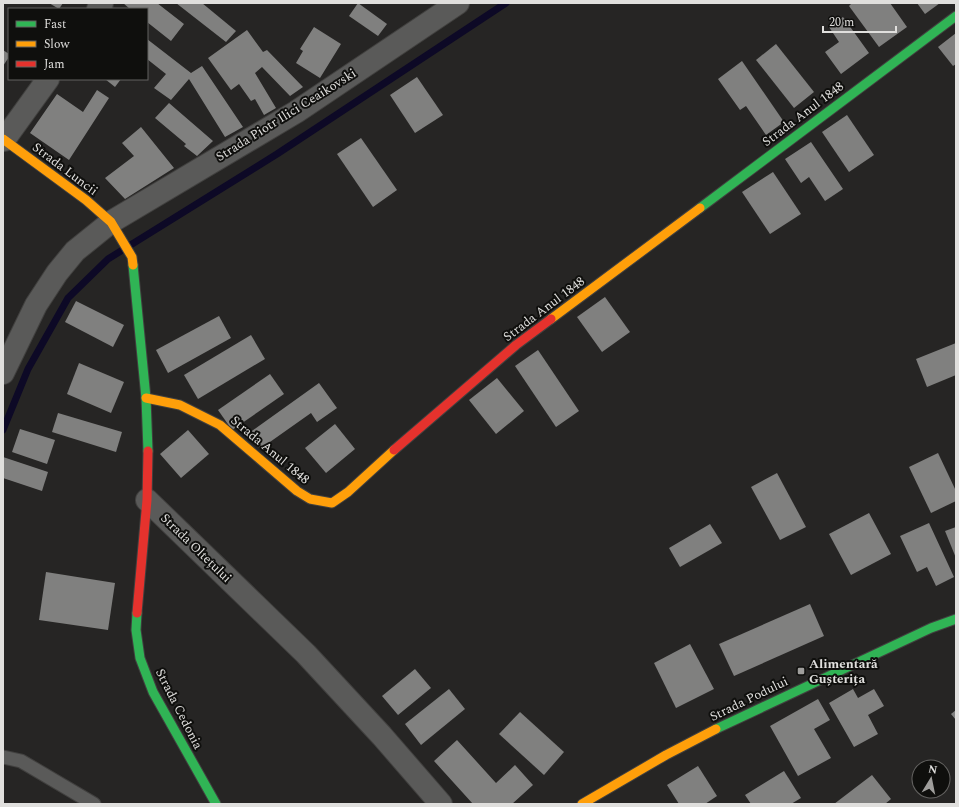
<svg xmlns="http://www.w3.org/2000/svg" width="959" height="807" viewBox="0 0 959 807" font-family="Spectral,serif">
<rect width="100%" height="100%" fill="#262524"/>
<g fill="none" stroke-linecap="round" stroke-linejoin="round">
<!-- stream -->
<path stroke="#0d0926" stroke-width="7" d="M 3,430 L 28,369 L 68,298 L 108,259 L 277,154 L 506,3"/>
</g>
<!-- building -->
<g fill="#80807f">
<path d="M 49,3 L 63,3 L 59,9 Z"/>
<path d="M 123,3 L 157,3 L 184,24 L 171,41 L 147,22 L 147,9 L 130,9 Z"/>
<path d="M 176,3 L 202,3 L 236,31 L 226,42 Z"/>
<path d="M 358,3 L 387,24 L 378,36 L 349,16 Z"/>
<path d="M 852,3 L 890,3 L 907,27 L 879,47 L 849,6 Z"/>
<path d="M 917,3 L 940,3 L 925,14 Z"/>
<path d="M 843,17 L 869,53 L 841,74 L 825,52 L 839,42 L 829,27 Z"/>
<path d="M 314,27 L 341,44 L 320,78 L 296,63 L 303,51 L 300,49 Z"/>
<path d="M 247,30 L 263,52 L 267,50 L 303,87 L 290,96 L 262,67 L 255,73 L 276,108 L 264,115 L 255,99 L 251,101 L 239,84 L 231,90 L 208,58 Z"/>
<path d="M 956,33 L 956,64 L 953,66 L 938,47 Z"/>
<path d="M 147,39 L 191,73 L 202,66 L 243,127 L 225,137 L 189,79 L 171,100 L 154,88 L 166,74 L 147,59 Z"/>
<path d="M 776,44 L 814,92 L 794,108 L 756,60 Z"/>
<path d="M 3,50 L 9,54 L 9,57 L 3,66 Z"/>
<path d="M 742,61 L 784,122 L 766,135 L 746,106 L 740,110 L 718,79 Z"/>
<path d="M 417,77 L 443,115 L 415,133 L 390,95 Z"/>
<path d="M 105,79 L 121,79 L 115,87 Z"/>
<path d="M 97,90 L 109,98 L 69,160 L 30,133 L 57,94 L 83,112 Z"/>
<path d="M 169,103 L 213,141 L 197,156 L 184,146 L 186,144 L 155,118 Z"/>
<path d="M 847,115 L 874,155 L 849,172 L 822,132 Z"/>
<path d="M 141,127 L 174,168 L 125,199 L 105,178 L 134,156 L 122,143 Z"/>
<path d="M 361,138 L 397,190 L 373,207 L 337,154 Z"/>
<path d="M 811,142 L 843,189 L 825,201 L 809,177 L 801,183 L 785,159 Z"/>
<path d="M 773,172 L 801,214 L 770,234 L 742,192 Z"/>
<path d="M 605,297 L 630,332 L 602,352 L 577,317 Z"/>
<path d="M 76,301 L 124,325 L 113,347 L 65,322 Z"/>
<path d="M 219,316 L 231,338 L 168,373 L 156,350 Z"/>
<path d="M 251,335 L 265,359 L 198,399 L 184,375 Z"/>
<path d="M 956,343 L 956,375 L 927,387 L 916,359 Z"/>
<path d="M 538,350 L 579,411 L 556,427 L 515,366 Z"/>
<path d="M 79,363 L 124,382 L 111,413 L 67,394 Z"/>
<path d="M 270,374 L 284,394 L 232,430 L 218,410 Z"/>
<path d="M 497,378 L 524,411 L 496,434 L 469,400 Z"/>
<path d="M 319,383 L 337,408 L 317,422 L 311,413 L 260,449 L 249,433 Z"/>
<path d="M 58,413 L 122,432 L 116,452 L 52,432 Z"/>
<path d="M 335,424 L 355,449 L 326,473 L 305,448 Z"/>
<path d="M 20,429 L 55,440 L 47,464 L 12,452 Z"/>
<path d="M 188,430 L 209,454 L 181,478 L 160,454 Z"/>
<path d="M 938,453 L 956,491 L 956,501 L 931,513 L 909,467 Z"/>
<path d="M 3,457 L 48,472 L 42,491 L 3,478 Z"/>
<path d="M 777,473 L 806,527 L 780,540 L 751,487 Z"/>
<path d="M 869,513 L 891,554 L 851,575 L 829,534 Z"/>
<path d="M 929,523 L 954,577 L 936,586 L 927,567 L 917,572 L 900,536 Z"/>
<path d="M 710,524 L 722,543 L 680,567 L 669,548 Z"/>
<path d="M 956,527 L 956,558 L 945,531 Z"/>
<path d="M 46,572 L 115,583 L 108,630 L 39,620 Z"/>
<path d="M 810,604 L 824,636 L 734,676 L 719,644 Z"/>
<path d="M 690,644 L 714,689 L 676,708 L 654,663 Z"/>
<path d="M 415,669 L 431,688 L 398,715 L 382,696 Z"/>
<path d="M 449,689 L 465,709 L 421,745 L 405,724 Z"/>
<path d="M 853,689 L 858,698 L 874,689 L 884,706 L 868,715 L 878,734 L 854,747 L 829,703 Z"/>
<path d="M 818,699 L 830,720 L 814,729 L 831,758 L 798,776 L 770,726 Z"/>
<path d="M 956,710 L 956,720 L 951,714 Z"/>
<path d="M 520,712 L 564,752 L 544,775 L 499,734 Z"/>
<path d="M 457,740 L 496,783 L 515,765 L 533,785 L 512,804 L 473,804 L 434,761 Z"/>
<path d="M 698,766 L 717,796 L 705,804 L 679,804 L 667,785 Z"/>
<path d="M 784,771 L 801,798 L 791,804 L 751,804 L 745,795 Z"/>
<path d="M 872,775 L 891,799 L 885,804 L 834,804 Z"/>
</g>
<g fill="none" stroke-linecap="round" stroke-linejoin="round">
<defs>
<path id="lane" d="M 3,757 L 21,761 L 94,804"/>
<g id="street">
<path d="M 98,9 L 102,3"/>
<path d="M 4,140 L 48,79"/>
<path d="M 3,373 L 36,305 L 57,273 L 75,251 L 111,222 L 296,112 L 458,3"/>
<path d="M 147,500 L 306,654 L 382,736 L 441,804"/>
</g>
<g id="fast">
<path d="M 700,208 L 956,16"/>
<path d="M 133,265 L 146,398 L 148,451"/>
<path d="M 137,613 L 136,630 L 140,658 L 153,692 L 216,804"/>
<path d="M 716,729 L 931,628 L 956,619"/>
</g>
<g id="slow">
<path d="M 3,139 L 86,200 L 111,222 L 132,257 L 133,265"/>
<path d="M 551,319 L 700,208"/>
<path d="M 146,398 L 180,405 L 220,425 L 297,491 L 310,499 L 332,503 L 348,492 L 394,450"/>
<path d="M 582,804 L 666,755 L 716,729"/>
</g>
<g id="jam">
<path d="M 394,450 L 516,345 L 551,319"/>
<path d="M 137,613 L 147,500 L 148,451"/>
</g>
</defs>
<!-- lane casing -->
<use href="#lane" stroke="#41403f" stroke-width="15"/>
<!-- street casing -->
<use href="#street" stroke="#41403f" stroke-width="24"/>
<!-- fast casing -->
<use href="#fast" stroke="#41403f" stroke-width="11"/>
<!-- slow casing -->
<use href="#slow" stroke="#41403f" stroke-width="11"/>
<!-- jam casing -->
<use href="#jam" stroke="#41403f" stroke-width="11"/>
<!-- lane -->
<use href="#lane" stroke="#5a5a59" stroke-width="13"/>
<!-- street -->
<use href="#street" stroke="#5a5a59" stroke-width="22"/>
<!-- fast -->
<use href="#fast" stroke="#30b455" stroke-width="9"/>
<!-- slow -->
<use href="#slow" stroke="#ff9f0a" stroke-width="9"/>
<!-- jam -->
<use href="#jam" stroke="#e5322d" stroke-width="9"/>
</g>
<!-- markers -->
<rect fill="#9f9e9c" stroke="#0f0f0d" stroke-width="1.5" x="797" y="667" width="8" height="8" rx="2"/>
<g text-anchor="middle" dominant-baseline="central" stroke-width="4" stroke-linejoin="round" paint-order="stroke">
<!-- street labels -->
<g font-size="13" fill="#e0dfdd" stroke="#0f0f0d">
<text transform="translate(803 114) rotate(-37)">Strada Anul 1848</text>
<text transform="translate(286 115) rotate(-32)">Strada Piotr Ilici Ceaikovski</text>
<text transform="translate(65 169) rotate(37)">Strada Luncii</text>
<text transform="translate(544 309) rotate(-37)">Strada Anul 1848</text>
<text transform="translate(270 450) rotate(40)">Strada Anul 1848</text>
<text transform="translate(196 548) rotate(44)">Strada Oltețului</text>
<text transform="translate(749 699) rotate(-26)">Strada Podului</text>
<text transform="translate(179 709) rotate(63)">Strada Cedonia</text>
</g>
<!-- poi labels -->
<g font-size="13" font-weight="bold" fill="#e0dfdd" stroke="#0f0f0d" text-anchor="start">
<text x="809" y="664">Alimentară<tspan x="809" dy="15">Gușterița</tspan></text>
</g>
</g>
<!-- border -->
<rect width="959" height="807" fill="none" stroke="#e0dfdd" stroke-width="8"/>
<!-- legend -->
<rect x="8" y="8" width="140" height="72" fill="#0f0f0d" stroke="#636260"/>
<rect x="16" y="21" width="20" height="6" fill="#30b455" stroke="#636260"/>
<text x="44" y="28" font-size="12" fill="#e0dfdd">Fast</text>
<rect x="16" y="41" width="20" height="6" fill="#ff9f0a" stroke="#636260"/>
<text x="44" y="48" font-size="12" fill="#e0dfdd">Slow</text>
<rect x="16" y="61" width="20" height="6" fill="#e5322d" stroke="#636260"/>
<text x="44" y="68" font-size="12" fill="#e0dfdd">Jam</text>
<!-- north arrow -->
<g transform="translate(931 779) rotate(10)"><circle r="19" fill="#0f0f0d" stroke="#636260"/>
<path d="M0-3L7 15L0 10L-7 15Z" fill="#9f9e9c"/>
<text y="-6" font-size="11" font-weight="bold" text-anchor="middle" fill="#e0dfdd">N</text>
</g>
<!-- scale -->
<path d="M823 26v6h73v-6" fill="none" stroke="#e0dfdd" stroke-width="2"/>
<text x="829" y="26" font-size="12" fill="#e0dfdd" stroke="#0f0f0d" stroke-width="3" paint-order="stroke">20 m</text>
</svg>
